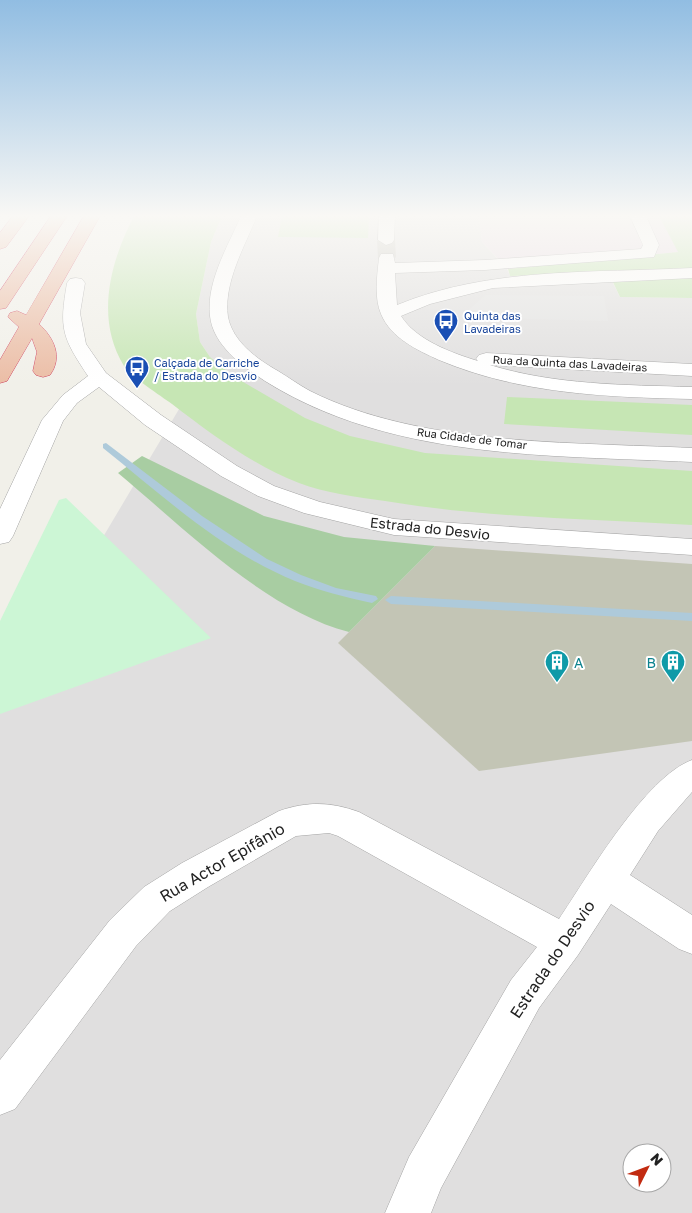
<svg xmlns="http://www.w3.org/2000/svg" width="692" height="1213" viewBox="0 0 692 1213" font-family="'Golos Text',sans-serif">
<rect width="100%" height="100%" fill="#f1f0e9"/>
<!-- residential -->
<path fill="#e0dfdf" fill-rule="evenodd" d="M 222,216 L 479,216 L 482,242 L 507,269 L 510,276 L 608,273 L 620,297 L 692,298 L 692,1213 L 0,1213 L 0,695 L 18,680 L 210,357 L 200,342 L 196,314 L 211,242 ZM 632,1153 L 662,1153 L 662,1183 L 632,1183 Z"/>
<!-- industrial -->
<path fill="#e9dce5" d="M 479,216 L 659,216 L 679,252 L 508,269 L 482,242 Z"/>
<!-- construction -->
<path fill="#c3c5b5" d="M 435,546 L 692,564 L 692,741 L 479,771 L 338,643 Z"/>
<!-- grass -->
<g fill="#c6e6b4">
<path d="M 134,216 L 222,216 L 211,242 L 196,314 L 200,342 L 210,357 L 233,376 L 305,418 L 350,436 L 425,453 L 692,471 L 692,525 C 590,519 486,518 385,501 C 357,497 325,493 299,483 C 253,465 211,434 172,404 C 161,396 130,376 124,366 C 95,319 110,262 134,216 Z"/>
<path d="M 282,216 L 369,216 L 368,238 L 278,237 Z"/>
<path d="M 659,216 L 692,216 L 692,268 L 667,271 L 510,276 L 508,269 L 678,252 Z"/>
<path d="M 692,277 L 692,298 L 620,297 L 613,282 Z"/>
<path d="M 507,397 L 692,405 L 692,435 L 504,424 Z"/>
</g>
<!-- forest -->
<path fill="#a8cda2" d="M 142,456 L 264,516 L 344,537 L 435,546 L 349,632 C 265,610 184,528 118,473 Z"/>
<!-- park -->
<path fill="#ccf6d5" d="M 66,498 L 211,638 L 0,714 L 0,621 L 59,500 Z"/>
<!-- parking -->
<path fill="#e2e2e2" d="M 486,295 L 604,296 L 608,321 L 527,319 L 467,311 Z"/>
<g fill="none" stroke-linecap="round" stroke-linejoin="round">
<!-- stream -->
<g fill="#aecada" fill-rule="evenodd">
<path d="M 106,443 L 202,516 L 267,559 L 301,575 L 336,588 L 376,596 L 378,599 L 372,603 C 345,597 320,591 295,581 C 223,552 163,496 103,448 L 103,444 Z"/>
<path d="M 391,596 L 692,613 L 692,621 L 391,604 L 385,600 Z"/>
</g>
<!-- minor-tunnel -->
<path stroke="#c8c7c1" stroke-width="18" stroke-dasharray="18 9" stroke-linecap="butt" d="M 386,240 L 387,258"/>
<defs>
<g id="minor">
<path d="M 241,216 L 257,216 C 245,246 223,283 228,317 C 233,342 257,359 278,371 C 288,377 299,385 310,391 C 420,446 571,442 692,448 L 692,462 C 549,455 391,460 265,381 C 242,366 213,345 210,316 C 206,282 228,246 241,216 Z"/>
<path d="M 379,216 L 395,216 L 394,240 L 392,243 L 386,245 L 378,240 Z"/>
<path d="M 630,216 L 646,216 L 659,245 L 654,257 L 485,270 L 395,273 L 397,305 C 489,267 594,273 692,268 L 692,278 L 493,288 L 430,304 L 401,316 C 416,340 452,353 478,361 L 476,359 L 479,355 L 486,353 L 692,364 L 692,376 L 490,365 C 555,385 625,385 692,387 L 692,399 C 606,397 520,394 439,360 C 417,350 391,338 381,314 C 374,298 377,276 379,258 L 381,254 L 393,254 L 395,263 L 485,260 L 641,249 L 643,245 Z"/>
<path d="M 76,278 L 82,279 L 85,283 L 80,313 L 86,344 L 106,373 L 161,415 L 237,466 L 274,486 L 320,502 L 394,519 L 692,539 L 692,555 L 394,535 L 304,513 L 258,496 L 221,476 L 145,425 L 99,387 L 77,403 L 63,421 L 13,536 L 9,542 L 0,544 L 0,509 L 42,420 L 63,395 L 88,376 C 62,337 59,329 67,283 L 70,279 Z"/>
<path d="M 692,760 L 692,792 L 658,831 L 630,875 L 692,915 L 692,954 L 679,949 L 611,904 L 578,955 L 539,1008 L 441,1188 L 431,1213 L 385,1213 L 409,1157 L 511,980 L 537,947 L 338,836 L 329,833 L 296,836 L 208,887 L 170,911 L 136,946 L 15,1109 L 0,1115 L 0,1060 L 110,920 L 144,887 L 182,863 L 279,811 C 308,801 331,802 359,812 L 559,919 C 588,876 645,777 692,760 Z"/>
</g>
<g id="trunk">
<path d="M 13,216 L 29,216 L 6,247 L 0,249 L 0,233 Z"/>
<path d="M 51,216 L 67,216 L 6,308 L 0,309 L 0,291 Z"/>
<path d="M 84,216 L 100,216 L 39,324 C 54,338 63,357 50,375 L 43,377 L 36,375 L 33,371 L 37,352 L 32,338 L 7,381 L 0,383 L 0,360 L 19,327 L 8,317 L 10,313 L 17,311 L 26,315 Z"/>
</g>
</defs>
<!-- minor casing -->
<use href="#minor" stroke="#a3a3a3" stroke-width="1"/>
<!-- trunk casing -->
<use href="#trunk" stroke="#cd3856" stroke-width="1"/>
<!-- minor -->
<use href="#minor" fill="#fff" fill-rule="evenodd"/>
<!-- trunk -->
<use href="#trunk" fill="#ebbca4" fill-rule="evenodd"/>
</g>
<!-- sky -->
<linearGradient id="sky" x2="0" y2="1"><stop stop-color="#91bde2"/><stop offset="0.56" stop-color="#f9f8f5"/><stop offset="1" stop-color="#f9f8f5" stop-opacity="0"/></linearGradient>
<rect width="692" height="386" fill="url(#sky)"/>
<!-- icons -->
<defs>
<symbol id="bus-pin" viewBox="-11 -11 22 30"><path d="M0 17L-7.5 6A9.5 9.5 0 1 1 7.5 6Z" fill="#1a4fb4" stroke="#fff"/><path d="M-5-6H5V4H4V6H2V4H-2V6H-4V4H-5ZM-3.5-4V0h7V-4ZM-3.5 1.2v1.5H-2V1.2ZM2 1.2v1.5H3.5V1.2Z" fill="#fff"/></symbol>
<symbol id="building-pin" viewBox="-11 -11 22 30"><path d="M0 17L-7.5 6A9.5 9.5 0 1 1 7.5 6Z" fill="#0f9aa8" stroke="#fff"/><path d="M-4-6H4V6H1V3H-1V6H-4ZM-2.5-4.3h1.7v1.8h-1.7ZM.8-4.3h1.7v1.8H.8ZM-2.5-1h1.7V.8h-1.7ZM.8-1h1.7V.8H.8Z" fill="#fff"/></symbol>
</defs>
<g fill-rule="evenodd">
<use href="#bus-pin" x="432" y="307" width="28" height="38"/>
<use href="#bus-pin" x="123" y="354" width="28" height="38"/>
<use href="#building-pin" x="543" y="648" width="28" height="38"/>
<use href="#building-pin" x="659" y="648" width="28" height="38"/>
</g>
<g text-anchor="middle" dominant-baseline="central" stroke-width="4" stroke-linejoin="round" paint-order="stroke">
<!-- far-transit labels -->
<g font-size="11" fill="#164399" stroke="#fff" text-anchor="start">
<text x="464" y="315">Quinta das<tspan x="464" dy="13">Lavadeiras</tspan></text>
<text x="154" y="362">Calçada de Carriche<tspan x="154" dy="13">/ Estrada do Desvio</tspan></text>
</g>
<!-- far-street labels -->
<g font-size="11" fill="#222" stroke="#fff">
<text transform="translate(570 363) rotate(3)">Rua da Quinta das Lavadeiras</text>
<text transform="translate(472 438) rotate(7)">Rua Cidade de Tomar</text>
</g>
<!-- street labels -->
<g font-size="14" fill="#222" stroke="#fff">
<text transform="translate(430 528) rotate(6)">Estrada do Desvio</text>
</g>
<!-- culture labels -->
<g font-size="14" fill="#0d838f" stroke="#fff" text-anchor="start">
<text x="574" y="662">A</text>
<text x="656" y="662" text-anchor="end">B</text>
</g>
<!-- near-street labels -->
<g font-size="16" fill="#222" stroke="#fff">
<text transform="translate(222 862) rotate(-30)">Rua Actor Epifânio</text>
<text transform="translate(552 959) rotate(-56)">Estrada do Desvio</text>
</g>
</g>
<!-- north arrow -->
<g transform="translate(647 1168) rotate(48)"><circle r="24" fill="#ffffff" stroke="#a7a7a7"/>
<path d="M0-4L9 19L0 12L-9 19Z" fill="#c22b11"/>
<text y="-8" font-size="14" font-weight="bold" text-anchor="middle" fill="#222222">N</text>
</g>
</svg>
